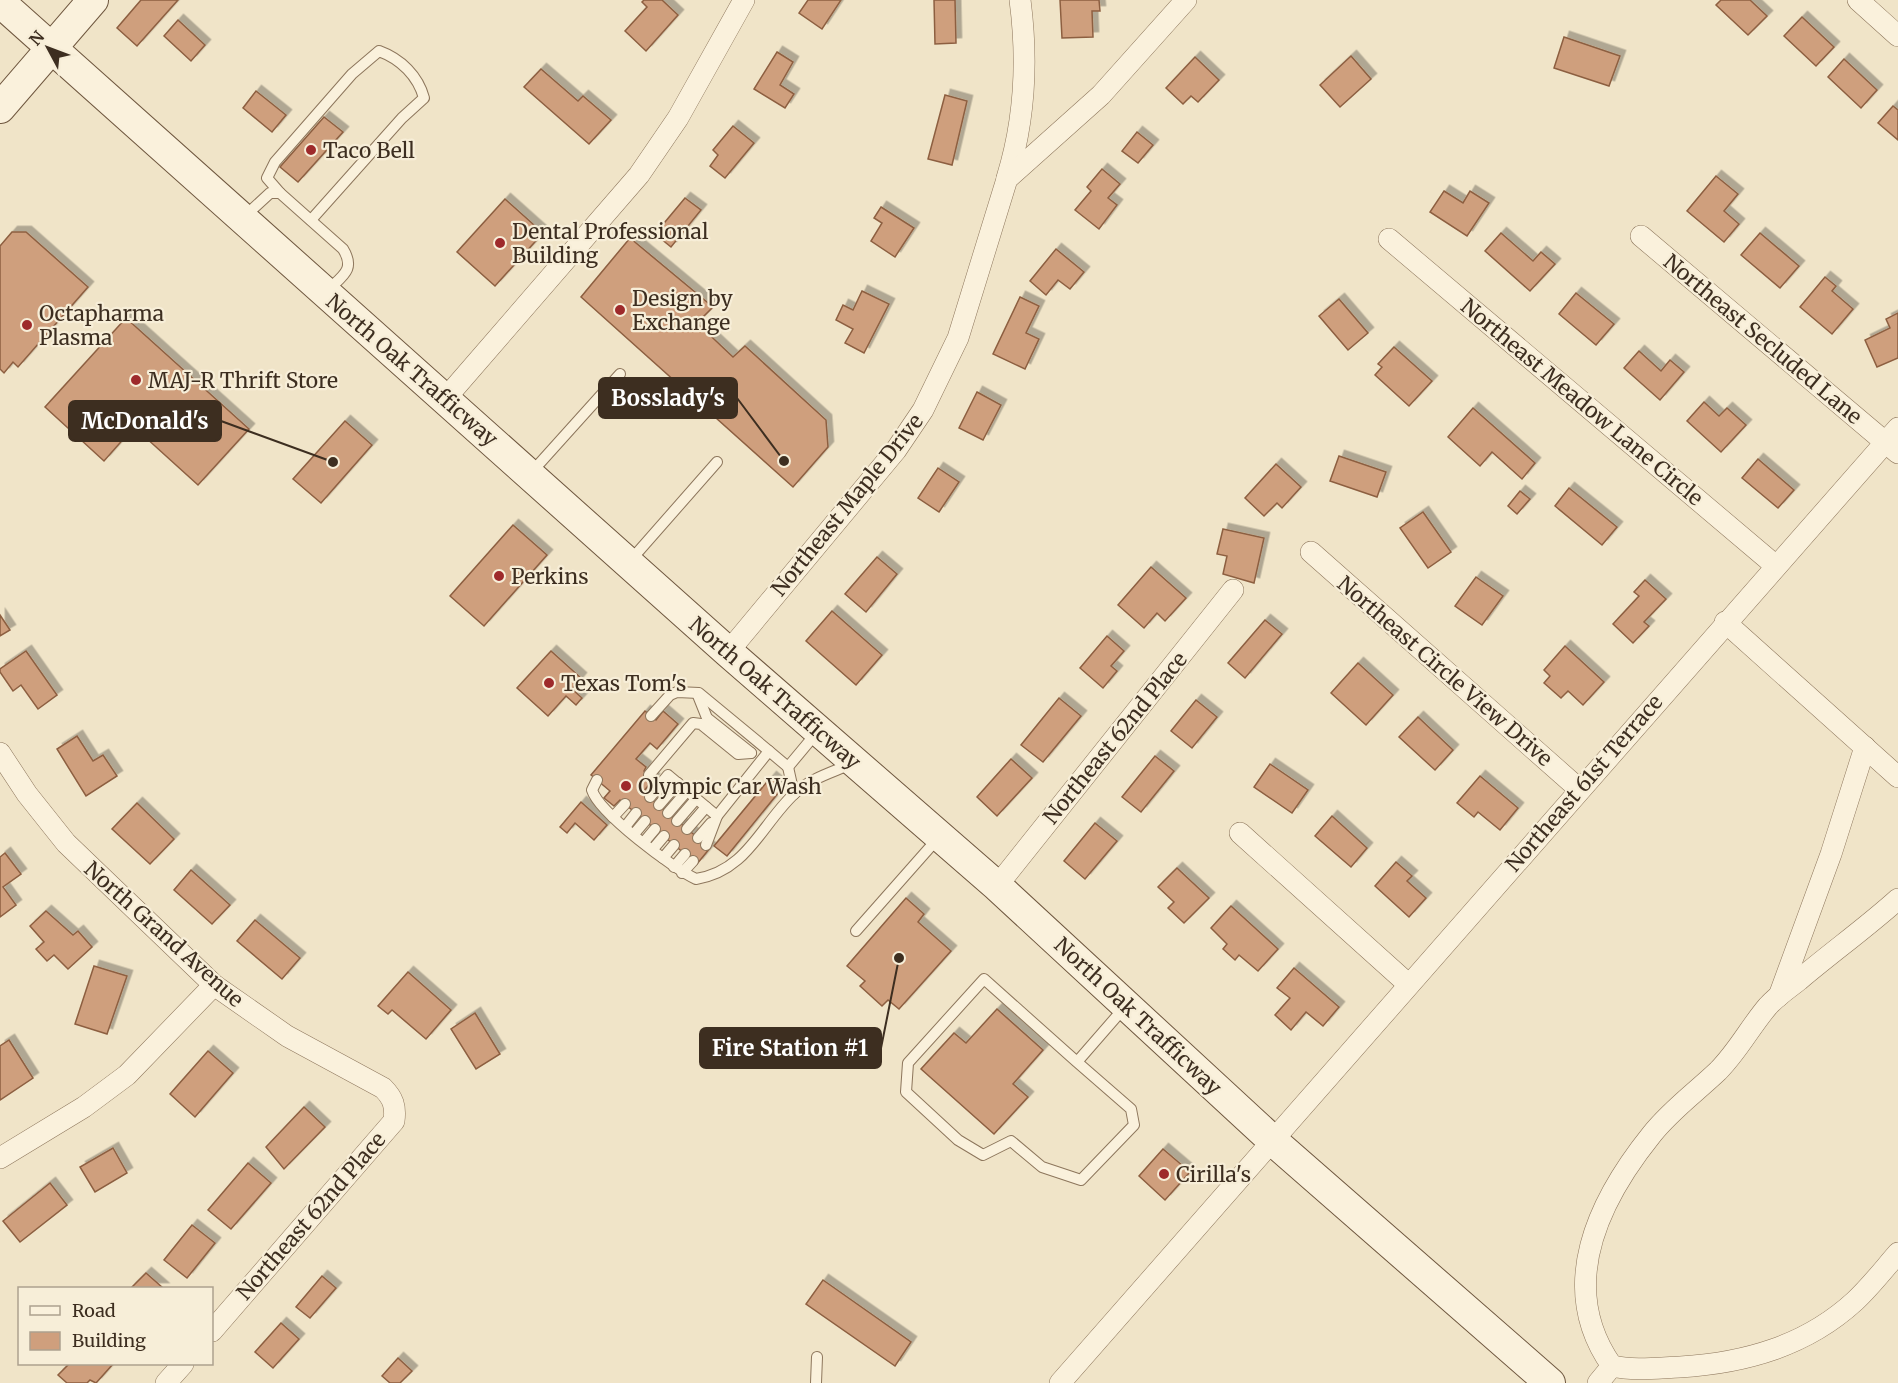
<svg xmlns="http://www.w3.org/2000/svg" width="1898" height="1383" viewBox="0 0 1898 1383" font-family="Merriweather,serif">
<defs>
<filter id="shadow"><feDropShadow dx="5.5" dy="-5.5" stdDeviation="0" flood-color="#0004"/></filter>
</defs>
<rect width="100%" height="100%" fill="#f0e4c8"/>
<!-- building -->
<g fill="#cf9f7d" stroke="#8d5f41" stroke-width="1.5" filter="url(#shadow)">
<path d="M 141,0 L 178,0 L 137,46 L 117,28 Z"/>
<path d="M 644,0 L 662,0 L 678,15 L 646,51 L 625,31 L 647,7 L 642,2 Z"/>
<path d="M 808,0 L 841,0 L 822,29 L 799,13 Z"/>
<path d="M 934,0 L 955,0 L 956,43 L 935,44 Z"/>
<path d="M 1060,0 L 1099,0 L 1100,11 L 1092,11 L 1093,37 L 1062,38 Z"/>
<path d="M 1721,0 L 1750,0 L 1767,16 L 1748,35 L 1716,5 Z"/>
<path d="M 1802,17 L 1834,47 L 1816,66 L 1784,36 Z"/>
<path d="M 178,20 L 205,45 L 191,61 L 164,36 Z"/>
<path d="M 1564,37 L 1620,56 L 1609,86 L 1554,68 Z"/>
<path d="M 777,52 L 793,62 L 780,85 L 794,94 L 785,108 L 754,89 Z"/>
<path d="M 1351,56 L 1371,79 L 1340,107 L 1320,85 Z"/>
<path d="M 1195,57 L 1219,80 L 1198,102 L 1191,96 L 1183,104 L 1166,88 Z"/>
<path d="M 1844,59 L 1877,90 L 1861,108 L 1828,77 Z"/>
<path d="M 541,69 L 578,101 L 583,96 L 611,120 L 589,144 L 524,87 Z"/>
<path d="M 256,91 L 286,115 L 272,132 L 243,108 Z"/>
<path d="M 945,95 L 967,101 L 952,165 L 928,159 Z"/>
<path d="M 1893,106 L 1898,110 L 1898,140 L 1878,123 Z"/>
<path d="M 324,117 L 343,132 L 298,182 L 280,167 Z"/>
<path d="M 733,126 L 754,143 L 725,178 L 710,166 L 718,155 L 713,150 Z"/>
<path d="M 1137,132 L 1153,145 L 1138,163 L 1122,151 Z"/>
<path d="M 1102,169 L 1120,184 L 1108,198 L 1117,205 L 1099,229 L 1075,210 L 1091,191 L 1087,187 Z"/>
<path d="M 1716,176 L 1738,194 L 1724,211 L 1739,224 L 1724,242 L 1687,211 Z"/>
<path d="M 1444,191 L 1463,203 L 1470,191 L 1489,203 L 1467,236 L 1430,212 Z"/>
<path d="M 685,198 L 701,210 L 671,247 L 655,234 Z"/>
<path d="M 505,199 L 543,233 L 495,286 L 457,252 Z"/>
<path d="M 881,207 L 914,228 L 895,257 L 871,241 L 882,223 L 874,218 Z"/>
<path d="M 12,232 L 26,232 L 88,287 L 18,367 L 13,362 L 4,373 L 0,369 L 0,246 Z"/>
<path d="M 1501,233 L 1533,261 L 1541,252 L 1555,264 L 1530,291 L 1485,251 Z"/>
<path d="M 1760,233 L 1799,266 L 1780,288 L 1741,255 Z"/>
<path d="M 630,238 L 713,307 L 697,323 L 733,357 L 745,346 L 826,420 L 828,447 L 793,487 L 581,297 Z"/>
<path d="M 1056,249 L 1084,272 L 1070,289 L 1058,280 L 1046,295 L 1030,281 Z"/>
<path d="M 1825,277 L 1836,286 L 1832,291 L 1853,309 L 1832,334 L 1800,307 Z"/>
<path d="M 862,291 L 889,304 L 864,353 L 845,343 L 853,329 L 836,320 L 843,305 L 853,310 Z"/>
<path d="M 1576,293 L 1614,324 L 1596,345 L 1559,314 Z"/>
<path d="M 1020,297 L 1039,306 L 1026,333 L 1039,339 L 1025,369 L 993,354 Z"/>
<path d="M 1339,299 L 1368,333 L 1348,350 L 1319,316 Z"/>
<path d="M 1898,313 L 1898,358 L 1877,367 L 1865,340 L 1890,328 L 1886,319 Z"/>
<path d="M 126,318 L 249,429 L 198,485 L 134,427 L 104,461 L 45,407 Z"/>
<path d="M 1394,347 L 1432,381 L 1409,406 L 1375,375 L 1382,367 L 1378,364 Z"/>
<path d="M 1639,351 L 1661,371 L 1670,360 L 1684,372 L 1660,400 L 1624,368 Z"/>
<path d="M 977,392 L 1001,405 L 983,440 L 959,428 Z"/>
<path d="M 1704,402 L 1719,416 L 1727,408 L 1746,425 L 1721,452 L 1687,421 Z"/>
<path d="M 1473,408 L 1535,463 L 1522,479 L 1492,452 L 1480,466 L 1448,437 Z"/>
<path d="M 345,421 L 372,445 L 321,503 L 293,479 Z"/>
<path d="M 1339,456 L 1386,472 L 1377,497 L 1330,481 Z"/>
<path d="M 1758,459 L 1794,490 L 1778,508 L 1742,478 Z"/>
<path d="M 1276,464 L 1301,487 L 1282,508 L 1277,503 L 1264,516 L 1245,498 Z"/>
<path d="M 938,468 L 959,482 L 939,512 L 918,498 Z"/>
<path d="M 1569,488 L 1617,527 L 1602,545 L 1555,506 Z"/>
<path d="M 1520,491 L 1530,499 L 1517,514 L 1508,506 Z"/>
<path d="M 1423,512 L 1451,552 L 1428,568 L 1400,528 Z"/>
<path d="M 513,525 L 547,555 L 484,626 L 450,596 Z"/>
<path d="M 1223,529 L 1264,538 L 1254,583 L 1223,574 L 1227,556 L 1217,554 Z"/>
<path d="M 877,557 L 897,574 L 866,612 L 845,594 Z"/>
<path d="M 1151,567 L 1186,598 L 1165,621 L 1157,613 L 1144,628 L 1118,605 Z"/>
<path d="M 1476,577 L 1503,596 L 1482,625 L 1455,606 Z"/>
<path d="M 1645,580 L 1666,599 L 1644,622 L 1649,626 L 1633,643 L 1613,624 L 1639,596 L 1634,592 Z"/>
<path d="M 832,611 L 882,655 L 856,685 L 806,641 Z"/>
<path d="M 0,615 L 10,630 L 0,636 Z"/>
<path d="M 1265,620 L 1282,634 L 1245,678 L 1228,663 Z"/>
<path d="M 1107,636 L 1124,651 L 1111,666 L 1117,671 L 1103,688 L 1080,668 Z"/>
<path d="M 1565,646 L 1604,682 L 1583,705 L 1568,691 L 1561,698 L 1544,683 L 1550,676 L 1544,670 Z"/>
<path d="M 26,651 L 57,695 L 38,709 L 21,685 L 13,691 L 0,672 L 0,669 Z"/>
<path d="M 551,651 L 581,678 L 572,689 L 582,698 L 576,705 L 566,696 L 548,716 L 517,688 Z"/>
<path d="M 1358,663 L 1393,695 L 1366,725 L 1331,693 Z"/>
<path d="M 1059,698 L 1081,716 L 1043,762 L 1021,745 Z"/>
<path d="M 1196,700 L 1217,717 L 1192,748 L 1171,731 Z"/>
<path d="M 645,711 L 656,720 L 663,711 L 678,724 L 657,749 L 650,743 L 636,759 L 646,767 L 644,771 L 654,779 L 643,792 L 710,848 L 697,864 L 620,800 L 614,806 L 604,798 L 610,791 L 591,775 Z"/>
<path d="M 1418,717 L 1453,750 L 1435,770 L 1399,737 Z"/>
<path d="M 77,736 L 93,761 L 103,755 L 117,776 L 86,796 L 57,749 Z"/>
<path d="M 1155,756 L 1174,771 L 1141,812 L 1122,797 Z"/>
<path d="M 1011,759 L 1032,778 L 997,816 L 977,797 Z"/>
<path d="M 1270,764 L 1308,790 L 1292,813 L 1254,787 Z"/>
<path d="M 1480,776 L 1518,808 L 1500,830 L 1478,812 L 1474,817 L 1457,803 Z"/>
<path d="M 771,777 L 783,787 L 727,856 L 714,846 Z"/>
<path d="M 581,802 L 607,825 L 594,840 L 575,823 L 567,833 L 560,827 Z"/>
<path d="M 137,803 L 174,839 L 150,864 L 112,829 Z"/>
<path d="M 1332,816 L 1367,848 L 1351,867 L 1315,836 Z"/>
<path d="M 1095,823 L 1117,841 L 1085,879 L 1064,861 Z"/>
<path d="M 5,853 L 21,874 L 3,887 L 16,905 L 0,917 L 0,857 Z"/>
<path d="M 1396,862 L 1412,876 L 1407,881 L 1426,898 L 1409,917 L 1375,886 Z"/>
<path d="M 1177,868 L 1209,898 L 1184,923 L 1168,908 L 1174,902 L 1158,887 Z"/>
<path d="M 191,870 L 230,905 L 212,924 L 174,890 Z"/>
<path d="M 906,898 L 924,914 L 918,922 L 951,951 L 899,1009 L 888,1000 L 882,1006 L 860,986 L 865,981 L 847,966 Z"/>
<path d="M 1231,906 L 1278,949 L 1258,971 L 1239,955 L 1235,960 L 1223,949 L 1227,944 L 1211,928 Z"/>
<path d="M 46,911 L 73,935 L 78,931 L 92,947 L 68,969 L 54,955 L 47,961 L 36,949 L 44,942 L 30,926 Z"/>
<path d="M 255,920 L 300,958 L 282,979 L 237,941 Z"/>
<path d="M 94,966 L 127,976 L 107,1034 L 75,1024 Z"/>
<path d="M 1294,968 L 1339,1007 L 1323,1026 L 1306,1012 L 1291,1030 L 1275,1015 L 1290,998 L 1277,988 Z"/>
<path d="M 408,972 L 451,1010 L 426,1039 L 392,1010 L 388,1014 L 378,1006 Z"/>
<path d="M 997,1009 L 1043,1050 L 1013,1084 L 1028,1097 L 994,1134 L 921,1069 L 954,1033 L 966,1043 Z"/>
<path d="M 475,1013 L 500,1054 L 476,1069 L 451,1029 Z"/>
<path d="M 9,1040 L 33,1078 L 0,1100 L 0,1046 Z"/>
<path d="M 208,1051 L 233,1073 L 195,1117 L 170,1094 Z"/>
<path d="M 304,1107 L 325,1127 L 284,1169 L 266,1147 Z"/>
<path d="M 113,1148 L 127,1173 L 95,1192 L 80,1167 Z"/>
<path d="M 1163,1149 L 1190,1172 L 1165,1200 L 1139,1176 Z"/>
<path d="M 248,1163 L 271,1183 L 231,1229 L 208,1210 Z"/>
<path d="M 50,1183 L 67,1205 L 20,1242 L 3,1221 Z"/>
<path d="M 192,1225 L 215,1243 L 187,1278 L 164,1260 Z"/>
<path d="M 146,1273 L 163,1288 L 131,1288 Z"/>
<path d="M 322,1276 L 336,1288 L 310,1318 L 296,1307 Z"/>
<path d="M 823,1280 L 911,1342 L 895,1366 L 806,1304 Z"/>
<path d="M 281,1323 L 299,1339 L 273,1368 L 255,1352 Z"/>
<path d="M 398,1358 L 412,1371 L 400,1383 L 390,1383 L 382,1376 Z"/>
<path d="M 69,1364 L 113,1364 L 96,1383 L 90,1380 L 87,1383 L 67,1383 L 58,1375 Z"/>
</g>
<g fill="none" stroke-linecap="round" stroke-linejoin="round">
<defs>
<g id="lane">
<path d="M 280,193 L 267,178 L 275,162 L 352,74 L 379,51 C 401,59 418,76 424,98 L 402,118 L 311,220"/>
<path d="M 244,217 L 270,193 L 280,193 L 343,249 C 356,270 342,276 327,291"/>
<path d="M 530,474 L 620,374"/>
<path d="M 630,561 L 717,462"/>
<path d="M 697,693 L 707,718 L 751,753"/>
<path d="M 651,716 L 670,695 L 677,692 L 699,693 L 769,751"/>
<path d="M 788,767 L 794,794"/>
<path d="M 649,775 L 693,723 L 701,724 L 738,754 L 751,753"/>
<path d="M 597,780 L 592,790 C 599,813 674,869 696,879 C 747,871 761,825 794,794 C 811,778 831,773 851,764"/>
<path d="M 650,797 L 668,775 L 717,816 L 769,751 L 788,767 L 818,731"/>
<path d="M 659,805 L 678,783"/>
<path d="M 668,813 L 687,791"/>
<path d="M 613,817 L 625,804"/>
<path d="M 677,821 L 696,799"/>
<path d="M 625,827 L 636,813"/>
<path d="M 687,829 L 706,807"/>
<path d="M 634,834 L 645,821"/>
<path d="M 698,838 L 711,823"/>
<path d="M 644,842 L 655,829"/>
<path d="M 706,845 L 717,816"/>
<path d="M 653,849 L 664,836"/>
<path d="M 663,858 L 674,845"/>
<path d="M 674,867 L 685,854"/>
<path d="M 682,873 L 693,861"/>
<path d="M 856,931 L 939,837"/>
<path d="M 1077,1062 L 984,979 L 908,1063 L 906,1092 L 958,1140 L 983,1155 L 1011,1141 L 1042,1167 L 1081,1180 L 1134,1125 L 1131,1109 L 1077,1062 L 1124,1008"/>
<path d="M 816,1383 L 817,1357"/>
</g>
<g id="street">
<path d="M 1858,0 L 1898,36"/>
<path d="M 1007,178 C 1025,120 1028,61 1020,0"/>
<path d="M 1641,236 L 1898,453"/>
<path d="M 1389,239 L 1776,566"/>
<path d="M 445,399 L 639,175 L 678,118 L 744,0"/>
<path d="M 1311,552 L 1579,789"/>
<path d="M 1725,622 L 1898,777"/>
<path d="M 728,652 L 896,450 L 923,410 L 958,338 L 1007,179 L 1101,95 L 1186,0"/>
<path d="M 0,753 L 27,794 L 66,843 L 214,985 L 287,1036 L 383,1088 C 393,1098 396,1106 394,1121 L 212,1331"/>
<path d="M 1240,833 L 1408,984"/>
<path d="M 997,886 L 1233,590"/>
<path d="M 1779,996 L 1831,854 L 1865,747"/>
<path d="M 0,1158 L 84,1107 L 127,1075 L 214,985"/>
<path d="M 1612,1366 C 1556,1287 1598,1201 1652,1134 C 1671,1110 1696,1092 1718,1071 C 1738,1051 1750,1027 1768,1006 C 1777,996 1789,988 1799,980 C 1832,952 1867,927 1898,899"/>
<path d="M 1612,1366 C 1634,1371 1657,1368 1680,1367 C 1745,1363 1806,1346 1855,1301 C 1871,1286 1884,1269 1898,1253"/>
<path d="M 166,1383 L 183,1364"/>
<path d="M 1060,1383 L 1898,428"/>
<path d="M 1598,1383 L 1612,1366"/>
</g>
<g id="secondary">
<path d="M 0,2 L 728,652 L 997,886 L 1272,1140 L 1550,1383"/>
<path d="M 0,108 L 93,0"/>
</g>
</defs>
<!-- lane casing -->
<use href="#lane" stroke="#8d765c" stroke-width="12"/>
<!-- street casing -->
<use href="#street" stroke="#8d765c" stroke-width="22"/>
<!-- secondary casing -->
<use href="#secondary" stroke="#6f573f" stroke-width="32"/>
<!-- lane -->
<use href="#lane" stroke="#faf1dc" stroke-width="10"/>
<!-- street -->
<use href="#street" stroke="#faf1dc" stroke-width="21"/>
<!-- secondary -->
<use href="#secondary" stroke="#faf1dc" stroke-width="30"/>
</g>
<!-- markers -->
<g fill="#9e2a2b" stroke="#f7eed8" stroke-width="2">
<circle cx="311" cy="150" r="6"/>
<circle cx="500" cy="243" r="6"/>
<circle cx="620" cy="310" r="6"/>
<circle cx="27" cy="325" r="6"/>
<circle cx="136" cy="380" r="6"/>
<circle cx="499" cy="576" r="6"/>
<circle cx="549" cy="683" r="6"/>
<circle cx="626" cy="786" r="6"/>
<circle cx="1164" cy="1174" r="6"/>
</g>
<g text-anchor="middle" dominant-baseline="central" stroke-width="4.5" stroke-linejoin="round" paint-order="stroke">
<!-- poi labels -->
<g font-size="21" fill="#3d2e20" stroke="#f7eed8" text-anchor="start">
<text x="323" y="150">Taco Bell</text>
<text x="512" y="231">Dental Professional<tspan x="512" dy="24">Building</tspan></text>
<text x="632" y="298">Design by<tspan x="632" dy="24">Exchange</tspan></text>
<text x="39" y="313">Octapharma<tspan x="39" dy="24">Plasma</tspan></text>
<text x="148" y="380">MAJ-R Thrift Store</text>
<text x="511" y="576">Perkins</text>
<text x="561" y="683">Texas Tom's</text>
<text x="638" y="786">Olympic Car Wash</text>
<text x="1176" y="1174">Cirilla's</text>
</g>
<!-- street labels -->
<g font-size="21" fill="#3d2e20" stroke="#f7eed8">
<text transform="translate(1763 339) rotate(40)">Northeast Secluded Lane</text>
<text transform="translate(412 370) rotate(41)">North Oak Trafficway</text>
<text transform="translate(1582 402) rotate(40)">Northeast Meadow Lane Circle</text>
<text transform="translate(847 505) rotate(-51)">Northeast Maple Drive</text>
<text transform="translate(1445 671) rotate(41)">Northeast Circle View Drive</text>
<text transform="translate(775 693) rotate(41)">North Oak Trafficway</text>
<text transform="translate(1115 738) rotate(-51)">Northeast 62nd Place</text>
<text transform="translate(1584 783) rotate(-49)">Northeast 61st Terrace</text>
<text transform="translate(164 934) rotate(42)">North Grand Avenue</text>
<text transform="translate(1138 1016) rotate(43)">North Oak Trafficway</text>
<text transform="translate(311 1216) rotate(-49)">Northeast 62nd Place</text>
</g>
</g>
<!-- callouts -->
<path fill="none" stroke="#3d2e20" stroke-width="2" d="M784 461L737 398M333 462L221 421M899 958L881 1048"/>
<g fill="#3d2e20" stroke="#f7eed8" stroke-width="2">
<circle cx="784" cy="461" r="6"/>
<circle cx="333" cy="462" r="6"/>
<circle cx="899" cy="958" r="6"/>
</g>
<g fill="#3d2e20" stroke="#3d2e20" stroke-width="2">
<rect x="599" y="378" width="138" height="40" rx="6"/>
<rect x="69" y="401" width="152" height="40" rx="6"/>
<rect x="700" y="1028" width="181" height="40" rx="6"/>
</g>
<g font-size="22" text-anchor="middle" font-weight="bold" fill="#fff">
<text x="668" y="406">Bosslady's</text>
<text x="145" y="429">McDonald's</text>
<text x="790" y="1056">Fire Station #1</text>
</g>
<!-- legend -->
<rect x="18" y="1287" width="195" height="78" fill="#f7eed8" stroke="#ada18e" stroke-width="1.5"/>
<rect x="30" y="1306" width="30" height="9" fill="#faf1dc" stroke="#ada18e" stroke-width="1.5"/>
<text x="72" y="1317" font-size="18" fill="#3d2e20">Road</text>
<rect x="30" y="1332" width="30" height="18" fill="#cf9f7d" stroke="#ada18e" stroke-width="1.5"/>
<text x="72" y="1347" font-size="18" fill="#3d2e20">Building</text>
<!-- north arrow -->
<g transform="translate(48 48) rotate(311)" stroke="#f7eed8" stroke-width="4.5" paint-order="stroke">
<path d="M0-4.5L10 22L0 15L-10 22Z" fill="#3d2e20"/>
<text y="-9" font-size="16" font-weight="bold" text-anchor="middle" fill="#3d2e20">N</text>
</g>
</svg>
